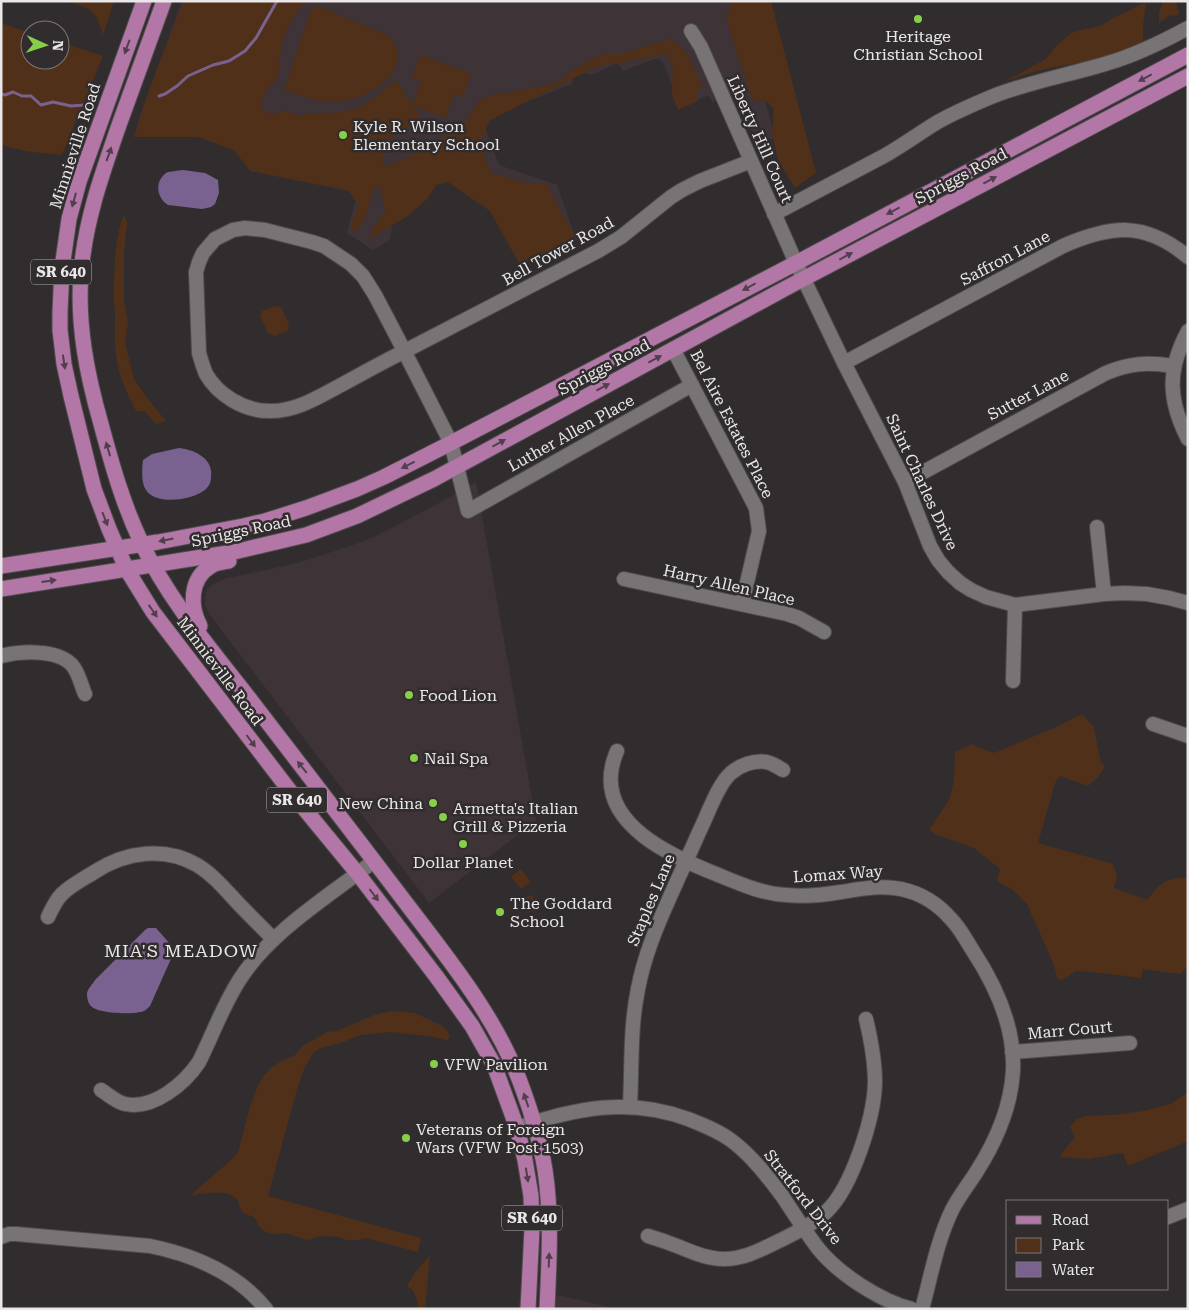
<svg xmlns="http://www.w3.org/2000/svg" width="1189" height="1310" viewBox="0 0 1189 1310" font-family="'Roboto Serif',serif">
<rect width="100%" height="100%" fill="#312d2e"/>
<!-- built -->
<g fill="#3e3336">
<path d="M 182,1 L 739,1 L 775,138 L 763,141 L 755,138 L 735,93 L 712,102 L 709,96 L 707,96 L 681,107 L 663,62 L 658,59 L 654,59 L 623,71 L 619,65 L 615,64 L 594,74 L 589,74 L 582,72 L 573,77 L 572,84 L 482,119 L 499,165 L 557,185 L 575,236 L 526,267 L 494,205 L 442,175 L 396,199 L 390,240 L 373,250 L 347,233 L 357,194 L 351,181 L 248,156 L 194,134 L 140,116 Z"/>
<path d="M 476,482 L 536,821 L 429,903 L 210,615 L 205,606 L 205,598 L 207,589 L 213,584 L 224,579 L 301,562 L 353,545 L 376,536 L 430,508 Z"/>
<path d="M 555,1295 L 563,1296 L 616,1309 L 554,1309 Z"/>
</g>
<!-- green -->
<g fill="#513019">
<path d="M 66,1 L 114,1 L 103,35 C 96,9 90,8 66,1 Z"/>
<path d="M 184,1 L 307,1 C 291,15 283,36 280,56 C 279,63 280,70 278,76 C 274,84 262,92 261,103 C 261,108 266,112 270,114 L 287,111 L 298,116 L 305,114 L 343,112 L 360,107 L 370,101 L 396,80 L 412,105 L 421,82 L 412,78 L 420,55 L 471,74 L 463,97 L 454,94 L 445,118 L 413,106 L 421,119 C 402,133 380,135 383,166 L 391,165 L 411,156 L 464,124 L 475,107 L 483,98 L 495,94 L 507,93 L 552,84 L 561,80 L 569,72 L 595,58 L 605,54 L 620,54 L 670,39 C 687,47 695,70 703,87 L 698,89 L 698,101 L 678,110 L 672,95 L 673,69 L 667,54 L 595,67 L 489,121 L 480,145 L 491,173 L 529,184 L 547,183 L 555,202 L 578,240 L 520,265 L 490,211 L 448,182 L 436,185 L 427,199 L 408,216 L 369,239 L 372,229 L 385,213 L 383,198 L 378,183 L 373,190 L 365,217 L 356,233 L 351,225 L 359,206 L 349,191 L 250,171 L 234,150 L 198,137 L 134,137 C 147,91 166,46 184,1 Z"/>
<path d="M 733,1 L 771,1 L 816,173 L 795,188 L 778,160 L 772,133 L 774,109 L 766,101 L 752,100 L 727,21 L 728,12 Z"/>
<path d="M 1163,1 L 1176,1 L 1179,15 L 1169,16 L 1159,23 L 1159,12 Z"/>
<path d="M 1146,3 L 1143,25 L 1143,45 C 1112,61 1071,62 1037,71 C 1026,74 1015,78 1004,82 L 1046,59 L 1056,46 L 1071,33 L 1080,30 L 1100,26 L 1117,16 L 1125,13 L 1141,4 Z"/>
<path d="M 318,6 L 389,36 C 419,69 367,100 337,102 C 319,103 301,96 284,90 L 311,9 Z"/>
<path d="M 1,23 L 30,33 L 30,60 L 60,60 L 60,42 L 103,56 L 62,155 C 42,153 20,152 1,144 Z"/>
<path d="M 123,216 L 126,218 L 127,224 L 124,253 L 124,301 L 128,322 L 125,343 L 134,379 L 147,398 L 166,421 L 156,424 L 145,411 L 136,411 C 128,395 120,379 117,361 C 114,346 115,333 115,319 C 116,312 114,306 114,299 C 114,273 114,241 123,216 Z"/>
<path d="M 275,306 L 281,307 L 289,324 L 288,330 L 275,336 L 268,333 L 260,316 L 262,311 Z"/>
<path d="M 1082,714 L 1094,727 L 1100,760 L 1105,767 L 1098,777 L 1088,786 L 1060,776 L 1055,783 L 1038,843 L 1113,864 L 1117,876 L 1114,888 L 1147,900 C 1162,882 1163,879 1188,877 L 1188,892 L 1185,895 L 1188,899 L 1188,966 L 1180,974 L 1143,969 L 1141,978 L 1094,972 L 1076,971 L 1066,978 L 1058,980 L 1056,973 L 1054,965 L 1027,904 L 1012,889 L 997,881 L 1000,869 L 974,848 L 935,834 L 929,830 L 949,800 L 954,781 L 955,752 L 971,744 L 994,753 L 1054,728 Z"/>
<path d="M 521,869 L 531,882 L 521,889 L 511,877 Z"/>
<path d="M 533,895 L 536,911 L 526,913 L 523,897 Z"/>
<path d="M 391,1011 L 415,1013 L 442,1026 L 448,1032 L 450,1038 L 447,1040 L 434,1037 L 391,1032 L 369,1034 L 357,1036 L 341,1043 L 320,1048 L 313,1053 L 304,1069 L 297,1089 L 268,1196 L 421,1238 L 418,1252 L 365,1238 L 359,1240 L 346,1240 L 339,1237 L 327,1236 L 316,1237 L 307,1240 L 285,1233 L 277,1234 L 269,1233 L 262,1230 L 258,1225 L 256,1220 L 252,1216 C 234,1213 244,1200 231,1195 C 219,1190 204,1194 191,1195 L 232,1159 L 238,1152 L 250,1107 L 257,1088 L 263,1077 L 271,1068 L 283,1060 L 294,1056 L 303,1046 L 327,1032 L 337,1031 L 374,1015 Z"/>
<path d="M 1188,1092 L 1188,1141 L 1128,1166 L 1123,1153 L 1089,1159 L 1059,1157 L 1075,1137 L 1070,1127 L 1077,1119 L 1086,1116 L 1115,1115 L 1143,1111 L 1171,1104 Z"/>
<path d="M 430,1255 L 425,1309 L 418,1309 L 418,1303 L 413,1290 L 407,1286 L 414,1274 Z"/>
</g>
<!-- water -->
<g fill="#796290">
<path d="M 183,170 L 205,173 L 218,180 L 219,193 L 215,204 L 211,207 L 202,209 L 168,205 C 157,198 154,182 166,173 C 170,171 178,171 183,170 Z"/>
<path d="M 179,448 C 196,450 214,459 211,478 C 211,482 209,486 206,489 C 194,500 156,506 146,490 C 141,483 142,468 143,460 L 152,454 Z"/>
<path d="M 148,928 L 156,928 L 171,945 L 174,952 L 150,1006 C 148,1008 147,1009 144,1011 C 135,1015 96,1014 90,1005 C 88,1003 87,997 87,994 C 87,989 93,984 95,980 L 145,930 Z"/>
</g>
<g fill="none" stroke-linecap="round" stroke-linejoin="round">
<!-- stream -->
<g stroke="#796290" stroke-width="3">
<path d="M 1,94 L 5,95 L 13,92 L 22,96 L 31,96 L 41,105 L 53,102 L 71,106 L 84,105"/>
<path d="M 159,96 L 165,94 L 177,86 L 188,76 L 213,65 L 229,61 L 245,51 L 256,38 L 277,1"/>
</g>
<defs>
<g id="minor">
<path d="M 691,31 L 701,47 L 796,263 L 844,363 L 905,482 L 930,546 L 938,560 L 948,572 L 960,583 L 971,590 L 986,597 L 1015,605 L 1104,594 L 1124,593 L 1147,594 L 1169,598 L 1188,603"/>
<path d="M 774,214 L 884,156 C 902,146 918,134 936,123 C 953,113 972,105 991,97 C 1028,82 1069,75 1108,63 C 1136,55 1162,42 1188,28"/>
<path d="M 1188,331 C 1167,370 1168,400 1188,439"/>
<path d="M 673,349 L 756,508 L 759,531 L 742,604"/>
<path d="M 844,363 L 1063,246 C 1111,225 1145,221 1188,257"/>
<path d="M 692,385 L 468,511 L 451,443 L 396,335 L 375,295 L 363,276 L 351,264 L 324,246 L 312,242 L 265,230 L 245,228 L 233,230 L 215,239 L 203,253 L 199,262 L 196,272 L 199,353 C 201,360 203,367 206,374 C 218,395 244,411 269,411 C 296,412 320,396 343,384 C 363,373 383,362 403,352 C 468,318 533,285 598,251 L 621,237 L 671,197 L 682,190 L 700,181 L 751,161"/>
<path d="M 905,482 L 1106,373 C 1130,363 1148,362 1173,366"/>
<path d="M 1097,527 L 1104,594"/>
<path d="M 624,579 L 787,614 L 799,618 L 824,632"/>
<path d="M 1,656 C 21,651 57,649 72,665 C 79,673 81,685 85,694"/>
<path d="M 1013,681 L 1015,605"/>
<path d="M 1153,724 L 1188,736"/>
<path d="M 617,751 C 615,756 613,761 612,767 C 600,825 673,857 716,874 C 738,883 762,894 786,895 C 804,897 823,895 841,892 C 861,889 880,885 901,889 C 920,893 938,904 951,919 C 960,928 966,940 973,951 C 996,986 1015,1028 1013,1071 C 1011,1106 996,1141 977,1171 C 969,1184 959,1196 952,1210 C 937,1241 931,1276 922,1309"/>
<path d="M 48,917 C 52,909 55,901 62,894 C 71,885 85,878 96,871 C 126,852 165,846 197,865 C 212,874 224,888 236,901 C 248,914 261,926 273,939"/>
<path d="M 1012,1052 L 1130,1043"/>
<path d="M 101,1090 C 109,1095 116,1102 125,1104 C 154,1110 185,1083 199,1062 C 213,1034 223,1005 240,979 C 271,931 329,896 374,861"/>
<path d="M 630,1106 C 632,1067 630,1027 638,989 C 644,957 656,928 669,899 C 679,876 690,853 700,830 C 708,814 718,784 731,773 C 740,765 754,760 766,762 C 772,763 778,767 783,770"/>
<path d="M 517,1128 C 575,1108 629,1097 688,1119 C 703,1125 719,1131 732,1141 C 752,1156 768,1177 783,1197 C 794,1214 805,1231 817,1247 C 837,1273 880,1301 912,1309"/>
<path d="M 1168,1217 L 1188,1209"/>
<path d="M 648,1236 C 658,1239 667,1242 677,1246 C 692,1252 707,1259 724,1259 C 745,1259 762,1249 781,1240 C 797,1232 813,1224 826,1212 C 852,1188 874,1118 875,1083 C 875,1061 871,1040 866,1019"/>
<path d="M 1,1237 L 9,1234 L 16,1234 L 150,1246 C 194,1255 237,1273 266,1309"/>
</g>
<g id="major">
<path d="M 144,1 L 79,182 L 69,219 L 62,268 L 60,312 L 60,330 L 64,364 L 71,396 L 94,489 L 109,529 L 127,570 L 153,612 L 293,795 L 358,874 L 436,976 L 472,1026 L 494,1065 L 517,1128 L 525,1160 L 531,1196 L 532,1229 L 528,1309"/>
<path d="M 164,1 C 149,42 134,84 119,125 C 102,174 85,221 81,273 C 77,325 87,375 101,424 C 112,465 123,504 141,542 C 168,599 210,648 249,698 C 302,767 356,837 409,907 C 450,961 494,1015 519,1079 C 530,1108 540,1139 545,1170 C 552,1216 549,1263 547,1309"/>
<path d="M 1,566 L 158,542 L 243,526 L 265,521 L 306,508 L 357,489 L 384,477 L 451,443 L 796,263 L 1188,55"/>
<path d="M 1,589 L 234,552 L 306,535 L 357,516 L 434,479 L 788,287 L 1188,76"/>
<path d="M 200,626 C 190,607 189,579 211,566 C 216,563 223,562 229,561"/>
</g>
</defs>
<!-- minor casing -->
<use href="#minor" stroke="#4f4c4c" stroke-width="16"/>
<!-- major casing -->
<use href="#major" stroke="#4f4c4c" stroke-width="17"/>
<!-- minor -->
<use href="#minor" stroke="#787475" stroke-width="14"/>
<!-- major -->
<use href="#major" stroke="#b276a7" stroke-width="15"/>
</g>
<!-- one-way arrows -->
<defs><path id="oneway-solid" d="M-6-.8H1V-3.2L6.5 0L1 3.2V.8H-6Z" transform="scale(1.25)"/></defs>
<g fill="#513f4c">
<use href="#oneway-solid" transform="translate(127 47) rotate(110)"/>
<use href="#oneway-solid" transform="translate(1145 78) rotate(152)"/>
<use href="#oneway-solid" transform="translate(109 154) rotate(-70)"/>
<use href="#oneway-solid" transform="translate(990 180) rotate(-28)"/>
<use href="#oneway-solid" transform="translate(74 200) rotate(105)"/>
<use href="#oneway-solid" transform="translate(893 211) rotate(152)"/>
<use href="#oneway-solid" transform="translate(846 256) rotate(-28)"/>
<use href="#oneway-solid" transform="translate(749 287) rotate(152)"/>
<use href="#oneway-solid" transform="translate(655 359) rotate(-28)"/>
<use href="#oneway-solid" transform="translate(64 362) rotate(81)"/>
<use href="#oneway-solid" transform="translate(603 387) rotate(-28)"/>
<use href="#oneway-solid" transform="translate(499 443) rotate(-29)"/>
<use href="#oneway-solid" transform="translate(108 449) rotate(-106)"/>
<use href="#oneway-solid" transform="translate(408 465) rotate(153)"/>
<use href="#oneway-solid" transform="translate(105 519) rotate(69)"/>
<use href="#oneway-solid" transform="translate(166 540) rotate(169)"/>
<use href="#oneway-solid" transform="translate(49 581) rotate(-8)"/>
<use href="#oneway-solid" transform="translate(153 611) rotate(55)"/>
<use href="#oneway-solid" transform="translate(251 741) rotate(53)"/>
<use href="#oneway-solid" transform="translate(302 767) rotate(-129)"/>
<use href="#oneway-solid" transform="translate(374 895) rotate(53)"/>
<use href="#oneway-solid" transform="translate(526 1100) rotate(-109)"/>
<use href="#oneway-solid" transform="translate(527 1175) rotate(81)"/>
<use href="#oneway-solid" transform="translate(549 1260) rotate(-88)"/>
</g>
<!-- markers -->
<g fill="#87cf4a" stroke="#312d2e" stroke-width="2">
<circle cx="918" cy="19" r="5"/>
<circle cx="343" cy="135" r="5"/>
<circle cx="409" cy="695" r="5"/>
<circle cx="414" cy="758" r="5"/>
<circle cx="433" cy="803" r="5"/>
<circle cx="443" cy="817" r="5"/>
<circle cx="463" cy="844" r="5"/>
<circle cx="500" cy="912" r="5"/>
<circle cx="434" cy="1064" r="5"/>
<circle cx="406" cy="1138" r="5"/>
</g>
<g text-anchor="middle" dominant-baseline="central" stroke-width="5" stroke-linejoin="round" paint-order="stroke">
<!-- shield labels -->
<g fill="#312d2e" stroke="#b2afb0" stroke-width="1">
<rect x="31" y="259.5" width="60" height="25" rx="4"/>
<rect x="267" y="787.5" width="60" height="25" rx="4"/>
<rect x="502" y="1205.5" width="60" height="25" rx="4"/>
</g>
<g font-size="15" font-weight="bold" fill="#e9e7e7">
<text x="61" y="272">SR 640</text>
<text x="297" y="800">SR 640</text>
<text x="532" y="1218">SR 640</text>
</g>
<!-- poi labels -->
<g font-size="16" fill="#e9e7e7" stroke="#312d2e" text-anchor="start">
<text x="918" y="36" text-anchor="middle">Heritage<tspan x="918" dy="18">Christian School</tspan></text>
<text x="353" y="126">Kyle R. Wilson<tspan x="353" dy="18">Elementary School</tspan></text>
<text x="419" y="695">Food Lion</text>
<text x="424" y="758">Nail Spa</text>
<text x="423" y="803" text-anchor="end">New China</text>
<text x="453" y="808">Armetta's Italian<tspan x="453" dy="18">Grill &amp; Pizzeria</tspan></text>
<text x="463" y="862" text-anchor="middle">Dollar Planet</text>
<text x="510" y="903">The Goddard<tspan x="510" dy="18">School</tspan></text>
<text x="444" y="1064">VFW Pavilion</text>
<text x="416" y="1129">Veterans of Foreign<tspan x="416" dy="18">Wars (VFW Post 1503)</tspan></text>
</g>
<!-- street labels -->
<g font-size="16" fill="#e9e7e7" stroke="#312d2e">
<text transform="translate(760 139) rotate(66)">Liberty Hill Court</text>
<text transform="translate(75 146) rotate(-72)">Minnieville Road</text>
<text transform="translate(961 176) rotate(-28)">Spriggs Road</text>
<text transform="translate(558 251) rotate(-29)">Bell Tower Road</text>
<text transform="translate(1005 258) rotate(-28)">Saffron Lane</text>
<text transform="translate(604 367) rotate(-28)">Spriggs Road</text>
<text transform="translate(1028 395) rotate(-28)">Sutter Lane</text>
<text transform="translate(732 424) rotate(63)">Bel Aire Estates Place</text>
<text transform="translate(571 433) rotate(-29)">Luther Allen Place</text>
<text transform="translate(922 482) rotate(65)">Saint Charles Drive</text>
<text transform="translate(241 531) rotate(-12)">Spriggs Road</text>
<text transform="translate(729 585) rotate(13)">Harry Allen Place</text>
<text transform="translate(220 671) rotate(53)">Minnieville Road</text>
<text transform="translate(838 874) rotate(-4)">Lomax Way</text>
<text transform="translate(651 900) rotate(-67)">Staples Lane</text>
<text transform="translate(1070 1030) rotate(-5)">Marr Court</text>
<text transform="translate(803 1197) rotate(52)">Stratford Drive</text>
</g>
<!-- neighbourhood labels -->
<g font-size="18" letter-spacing="1" fill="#e9e7e7" stroke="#312d2e">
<text x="181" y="950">MIA'S MEADOW</text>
</g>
</g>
<!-- border -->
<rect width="1189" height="1310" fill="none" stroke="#e9e7e7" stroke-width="5"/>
<!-- legend -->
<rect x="1006" y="1200" width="162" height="90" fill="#312d2e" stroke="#7b7778"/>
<rect x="1016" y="1216" width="25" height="8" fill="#b276a7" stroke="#7b7778"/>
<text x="1052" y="1225" font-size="15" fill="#e9e7e7">Road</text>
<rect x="1016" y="1238" width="25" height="15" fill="#513019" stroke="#7b7778"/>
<text x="1052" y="1250" font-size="15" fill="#e9e7e7">Park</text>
<rect x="1016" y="1262" width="25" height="15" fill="#796290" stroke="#7b7778"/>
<text x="1052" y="1275" font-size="15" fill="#e9e7e7">Water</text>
<!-- north arrow -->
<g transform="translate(45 45) rotate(93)"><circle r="24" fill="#312d2e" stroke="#7b7778"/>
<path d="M0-4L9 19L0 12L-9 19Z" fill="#87cf4a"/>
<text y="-8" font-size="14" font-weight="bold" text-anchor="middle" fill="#e9e7e7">N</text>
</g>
</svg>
